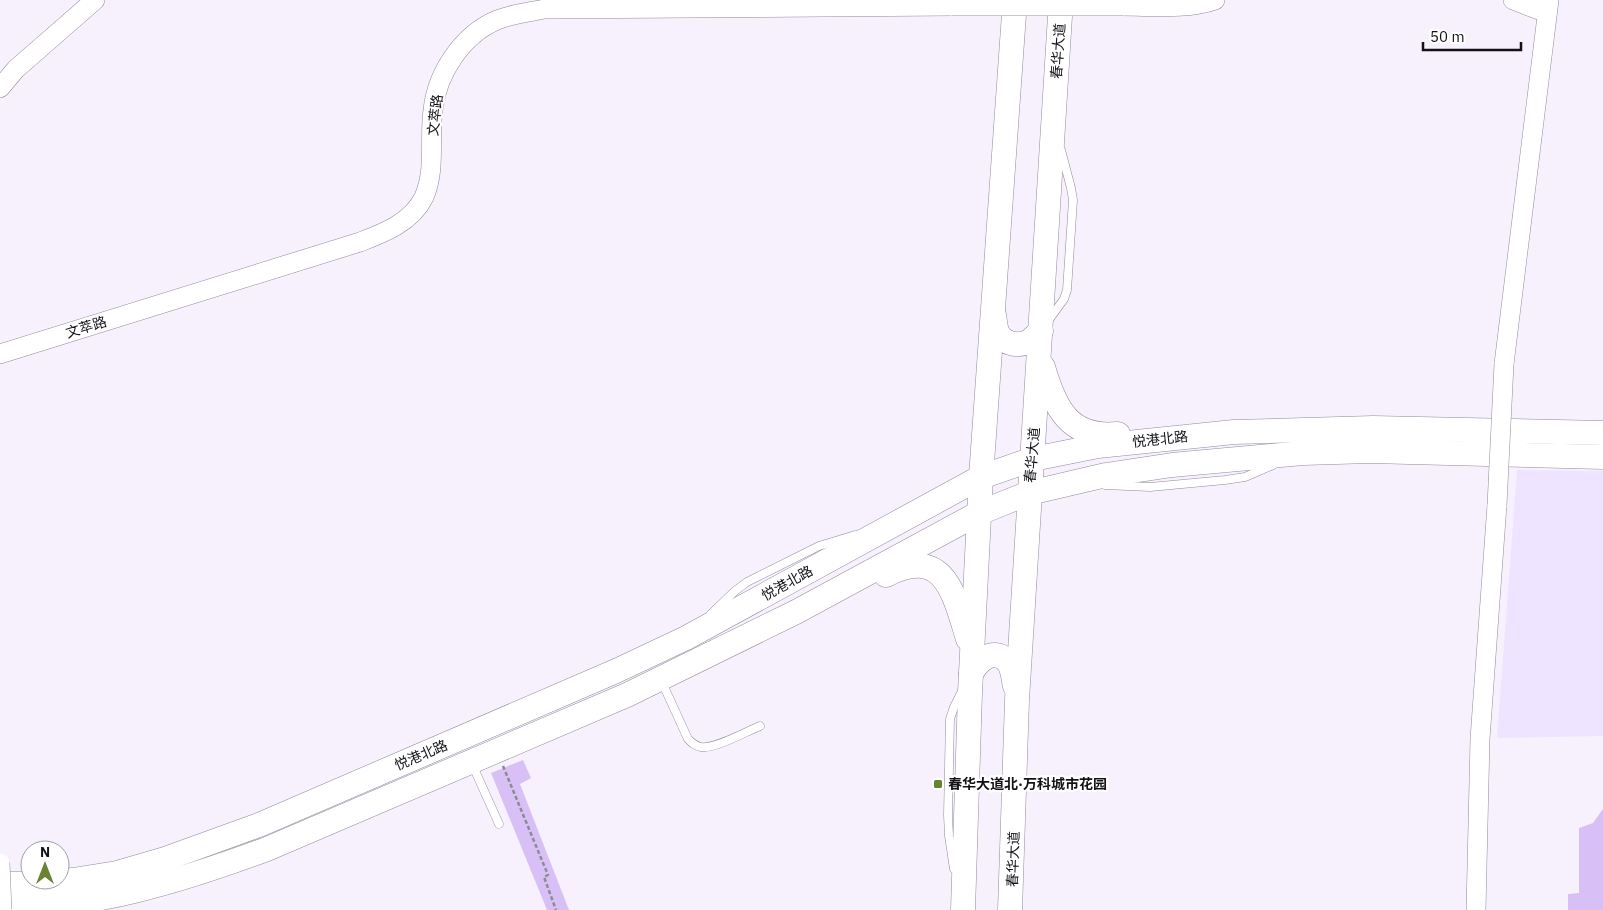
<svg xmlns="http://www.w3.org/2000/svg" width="1603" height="910" viewBox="0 0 1603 910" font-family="'IBM Plex Sans','Noto Sans SC',sans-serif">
<rect width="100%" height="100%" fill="#f6f1fd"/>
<!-- built -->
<path fill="#efe4ff" d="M 1517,470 L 1603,471 L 1603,736 L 1497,738 Z"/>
<!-- green -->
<g fill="#d8c0f7">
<path d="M 523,760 L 531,778 L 520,784 L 569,910 L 547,910 L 491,773 Z"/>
<path d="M 1603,809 L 1603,910 L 1568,910 L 1568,894 L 1579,893 L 1579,828 L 1593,823 Z"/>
</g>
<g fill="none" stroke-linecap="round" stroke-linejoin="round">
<defs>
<g id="service">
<path d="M 1048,321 L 1064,299 L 1067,290 L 1073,200 L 1071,188 L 1061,150"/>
<path d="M 1105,485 L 1150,487 L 1225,480 L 1245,477 L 1273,465"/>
<path d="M 711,614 L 735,591 L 747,582 L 819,546 L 855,535"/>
<path d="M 661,680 L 688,739 C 692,743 695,746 701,747 C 715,749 745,732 760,726"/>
<path d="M 472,764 L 499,824"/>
<path d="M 954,869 L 949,836 L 948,815 L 950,719 L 954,707 L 962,691"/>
</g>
<g id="tertiary">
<path d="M 1513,0 L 1547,13"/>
<path d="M 1123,6 C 1153,6 1186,10 1215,0"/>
<path d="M 0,88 L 16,69 L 95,0"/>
<path d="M 0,354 L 360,242 C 384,233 412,222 424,197 C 436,170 429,138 433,110 C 437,73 462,35 497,20 C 512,14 529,12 545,9 L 952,6"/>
<path d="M 1504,364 L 1549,0"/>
<path d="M 1476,910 L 1480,739 L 1497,505"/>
</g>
<g id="primary">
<path d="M 994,315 C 995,320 995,326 997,331 C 1001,343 1017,347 1028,342 C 1033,339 1037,334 1041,331"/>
<path d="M 1043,367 C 1055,408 1069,439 1118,434"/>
<path d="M 886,575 C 945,545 954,594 968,639"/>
<path d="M 971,674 C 977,662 992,647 1006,660 C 1013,666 1013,678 1015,686"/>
<path d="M 0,884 L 28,884 L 73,880 L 117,873 L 165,859 L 259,825 L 616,671 L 686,638 L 981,477 L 1033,459 L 1098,446 L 1234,432 L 1373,428 L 1603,433"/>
<path d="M 0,908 C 93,908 181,881 267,849 L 627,695 L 796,612 L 979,513 L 1029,493 L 1106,475 L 1172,465 L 1303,453 L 1370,451 L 1603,457"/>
<path d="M 963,910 L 970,693 L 981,477 L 1015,0"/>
<path d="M 1010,910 L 1017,700 L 1061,0"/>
</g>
</defs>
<!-- service casing -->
<use href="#service" stroke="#928a9c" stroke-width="9"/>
<!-- tertiary casing -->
<use href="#tertiary" stroke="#928a9c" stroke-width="20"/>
<!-- primary casing -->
<use href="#primary" stroke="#928a9c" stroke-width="25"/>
<!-- path -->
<path stroke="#8e8a93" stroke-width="2.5" stroke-dasharray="4 2.5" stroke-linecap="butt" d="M 503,766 L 548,875 L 544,877 L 556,910"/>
<!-- service -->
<use href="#service" stroke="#fff" stroke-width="8"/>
<!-- tertiary -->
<use href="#tertiary" stroke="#fff" stroke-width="19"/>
<!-- primary -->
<use href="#primary" stroke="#fff" stroke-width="24"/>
<defs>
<g id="tertiary-bridge">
<path d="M 952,6 L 1123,6"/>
<path d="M 1497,505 L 1504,364"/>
<path d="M 0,863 L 2,910"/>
</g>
</defs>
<!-- tertiary-bridge casing -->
<use href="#tertiary-bridge" stroke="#928a9c" stroke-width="20" stroke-linecap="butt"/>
<!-- tertiary-bridge -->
<use href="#tertiary-bridge" stroke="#fff" stroke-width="19"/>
</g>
<!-- markers -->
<rect fill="#698234" stroke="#fff" stroke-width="2" x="933" y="779" width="10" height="10" rx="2.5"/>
<g text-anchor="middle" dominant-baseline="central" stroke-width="4.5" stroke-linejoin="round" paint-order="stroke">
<!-- street labels -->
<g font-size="14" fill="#131117" stroke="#fff">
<text transform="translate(1058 51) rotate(-86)">春华大道</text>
<text transform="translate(435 115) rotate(-83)">文萃路</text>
<text transform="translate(86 327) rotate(-17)">文萃路</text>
<text transform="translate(1160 439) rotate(-6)">悦港北路</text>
<text transform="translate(1032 455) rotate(-85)">春华大道</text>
<text transform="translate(787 583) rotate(-29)">悦港北路</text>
<text transform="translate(421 755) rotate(-23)">悦港北路</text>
<text transform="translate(1013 859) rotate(-88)">春华大道</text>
</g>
<!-- poi labels -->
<g font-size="14" font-weight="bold" fill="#131117" stroke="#fff" text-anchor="start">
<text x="948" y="784">春华大道北·万科城市花园</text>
</g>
</g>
<!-- north arrow -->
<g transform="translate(45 865)"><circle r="24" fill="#ffffff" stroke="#a1a0a2"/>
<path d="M0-4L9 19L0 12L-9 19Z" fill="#698234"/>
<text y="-8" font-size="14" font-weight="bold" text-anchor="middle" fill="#131117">N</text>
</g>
<!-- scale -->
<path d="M1423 42v8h98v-8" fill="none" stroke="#131117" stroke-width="2.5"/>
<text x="1430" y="42" font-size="15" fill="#131117" stroke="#ffffff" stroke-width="4" paint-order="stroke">50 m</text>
</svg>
